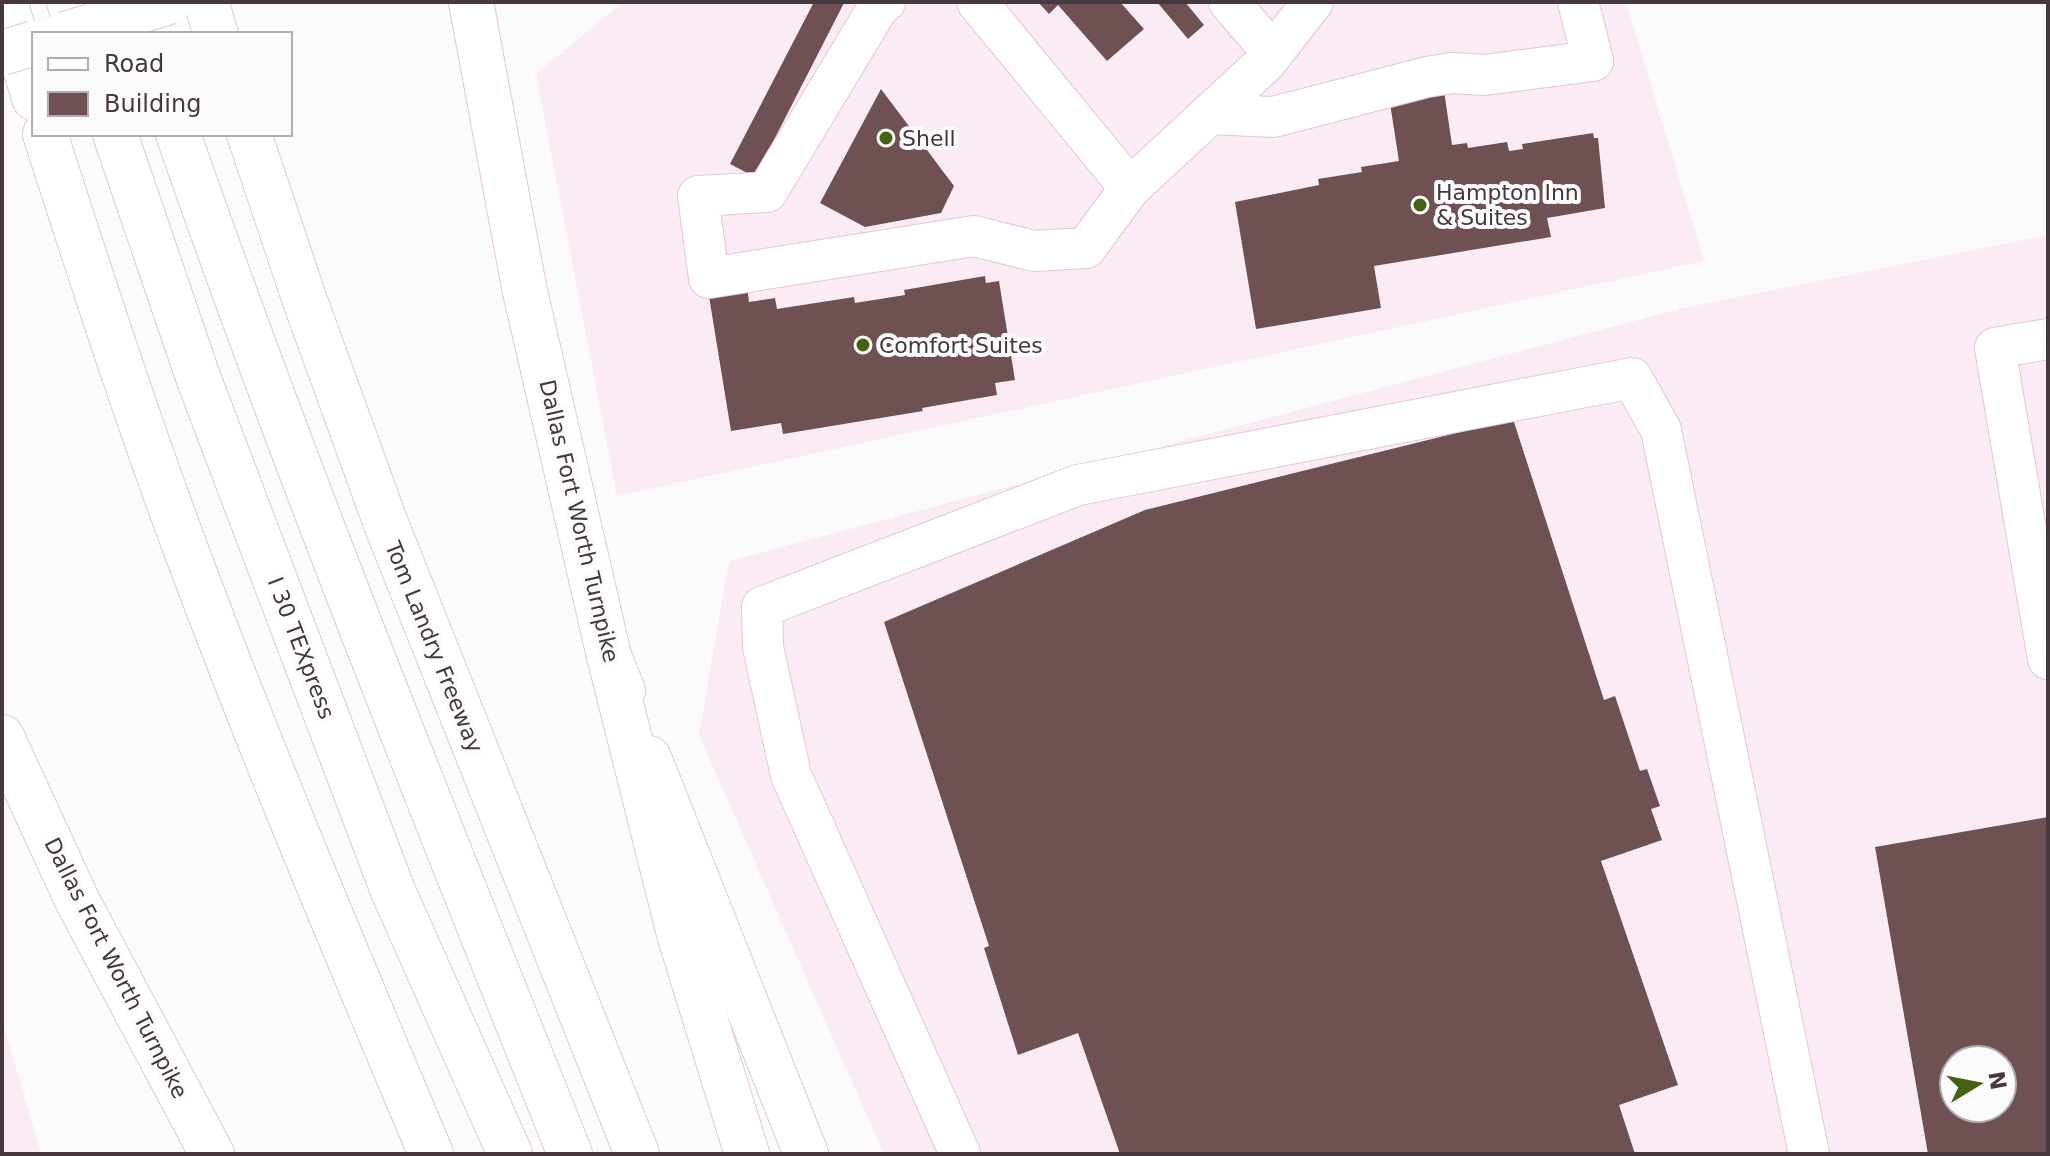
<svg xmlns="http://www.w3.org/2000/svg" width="2050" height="1156" viewBox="0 0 2050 1156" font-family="'DejaVu Sans',sans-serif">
<rect width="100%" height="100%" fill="#fbfbfb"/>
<!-- built -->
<g fill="#fbebf4" fill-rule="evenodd">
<path d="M 623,2 L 1626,2 L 1704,261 L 617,496 L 536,74 Z"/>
<path d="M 2048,235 L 2048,1154 L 884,1154 L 699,735 L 729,561 L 1683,308 ZM 1954,1060 L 2002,1060 L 2002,1108 L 1954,1108 Z"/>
<path d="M 2,1020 L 41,1154 L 2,1154 Z"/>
</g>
<!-- building -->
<g fill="#6f5153" fill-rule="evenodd">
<path d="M 814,2 L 844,3 L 755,177 L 730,164 Z"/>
<path d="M 1038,2 L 1120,2 L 1144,29 L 1107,61 L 1058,5 L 1049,14 Z"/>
<path d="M 1157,2 L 1185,2 L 1204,25 L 1188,39 Z"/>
<path d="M 1443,84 L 1452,145 L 1467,143 L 1468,148 L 1507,142 L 1509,151 L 1523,149 L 1522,144 L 1593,133 L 1594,138 L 1598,138 L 1605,208 L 1547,218 L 1551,237 L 1374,266 L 1381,308 L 1256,329 L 1235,202 L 1319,185 L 1318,179 L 1362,172 L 1361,167 L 1399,161 L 1389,97 Z"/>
<path d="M 881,89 L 954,186 L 941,213 L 865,227 L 820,203 Z"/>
<path d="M 985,276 L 986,283 L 999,281 L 1015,380 L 995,383 L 997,395 L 922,408 L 923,411 L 783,434 L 781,423 L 731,431 L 707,284 L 746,278 L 749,302 L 775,298 L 777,309 L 854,297 L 855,303 L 905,295 L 904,290 Z"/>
<path d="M 1513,419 L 1604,700 L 1615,696 L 1640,771 L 1647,769 L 1660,806 L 1651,809 L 1662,840 L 1601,861 L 1678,1085 L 1619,1105 L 1635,1154 L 1120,1154 L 1078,1033 L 1018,1055 L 984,948 L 989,946 L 884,622 L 1145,510 Z"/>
<path d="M 2048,817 L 2048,1154 L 1928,1154 L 1875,847 ZM 1954,1060 L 2002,1060 L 2002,1108 L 1954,1108 Z"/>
</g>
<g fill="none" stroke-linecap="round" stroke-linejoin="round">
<defs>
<g id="minor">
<path d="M 885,2 L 879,6 L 767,192 L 698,196 L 709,278 L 974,236 L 1034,251 L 1086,248 L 1130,188 L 1266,62 L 1313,2"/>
<path d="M 977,2 L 1130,188"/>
<path d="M 1229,2 L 1273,53"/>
<path d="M 1210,114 L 1274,117 L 1427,77 L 1452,73 L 1485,75 L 1593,61 L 1578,2"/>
<path d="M 2048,339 L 1995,348 L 2048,659"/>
<path d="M 960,1154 L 791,775 L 763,647 L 762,607 L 1078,485 L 1632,378 L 1661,430 L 1809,1154"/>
</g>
<g id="major">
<path d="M 471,2 L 524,287 L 609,656 L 623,691"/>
<path d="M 2,737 L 77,900 L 212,1154"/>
<path d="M 649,758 L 806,1154"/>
</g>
<g id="highway">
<path d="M 5,2 L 34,98"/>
<path d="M 69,2 L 80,34"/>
<path d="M 206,2 L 216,34"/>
<path d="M 45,134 C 94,286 143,438 200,587 C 272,778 352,966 431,1154"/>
<path d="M 115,134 L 198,377 L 393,891 L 510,1154"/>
<path d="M 178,134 C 298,478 435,816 570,1154"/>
<path d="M 249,134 L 304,298 L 386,524 L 637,1154"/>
<path d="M 609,656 L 679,934 L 747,1154"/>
</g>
</defs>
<!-- minor casing -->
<use href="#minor" stroke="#e4c5d6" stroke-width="42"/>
<!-- major casing -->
<use href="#major" stroke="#e4c5d6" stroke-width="46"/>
<!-- highway casing -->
<use href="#highway" stroke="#e4c5d6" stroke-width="46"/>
<!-- minor -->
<use href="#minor" stroke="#fff" stroke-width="40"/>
<!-- major -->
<use href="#major" stroke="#fff" stroke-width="44"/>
<!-- highway -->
<use href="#highway" stroke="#fff" stroke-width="44"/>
<defs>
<g id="major-bridge">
<path d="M 65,34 L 169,2"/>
<path d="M 2,53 L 34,43"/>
</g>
</defs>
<!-- major-bridge casing -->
<use href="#major-bridge" stroke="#e4c5d6" stroke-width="46" stroke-linecap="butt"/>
<!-- major-bridge -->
<use href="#major-bridge" stroke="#fff" stroke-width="44"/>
</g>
<!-- markers -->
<g fill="#456112" stroke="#fbfbfb" stroke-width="3">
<circle cx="886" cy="138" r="8"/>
<circle cx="1420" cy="205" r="8"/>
<circle cx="863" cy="345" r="8"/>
</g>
<g text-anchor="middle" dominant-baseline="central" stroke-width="8" stroke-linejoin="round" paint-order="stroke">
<!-- poi labels -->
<g font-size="22" fill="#45383f" stroke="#fbfbfb" text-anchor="start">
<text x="902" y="138">Shell</text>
<text x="1436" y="192">Hampton Inn<tspan x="1436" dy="25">&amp; Suites</tspan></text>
<text x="879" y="345">Comfort Suites</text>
</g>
<!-- street labels -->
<g font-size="22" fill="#45383f" stroke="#fbfbfb">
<text transform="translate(579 521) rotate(77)">Dallas Fort Worth Turnpike</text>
<text transform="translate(434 647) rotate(68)">Tom Landry Freeway</text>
<text transform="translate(301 648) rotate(69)">I 30 TEXpress</text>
<text transform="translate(116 968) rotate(63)">Dallas Fort Worth Turnpike</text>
</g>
</g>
<!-- border -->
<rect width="2050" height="1156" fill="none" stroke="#45383f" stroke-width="8"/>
<!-- legend -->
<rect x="32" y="32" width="260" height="104" fill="#fbfbfb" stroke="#b2adb0" stroke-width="2"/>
<rect x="48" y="58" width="40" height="12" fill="#ffffff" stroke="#b2adb0" stroke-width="2"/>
<text x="104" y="72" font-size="24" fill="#45383f">Road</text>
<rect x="48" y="92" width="40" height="24" fill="#6f5153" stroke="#b2adb0" stroke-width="2"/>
<text x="104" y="112" font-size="24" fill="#45383f">Building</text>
<!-- north arrow -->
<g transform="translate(1978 1084) rotate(80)"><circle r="38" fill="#fbfbfb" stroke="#b2adb0" stroke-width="2"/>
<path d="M0-6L14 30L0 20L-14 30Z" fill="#456112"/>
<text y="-12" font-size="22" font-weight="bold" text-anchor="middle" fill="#45383f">N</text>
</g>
</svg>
